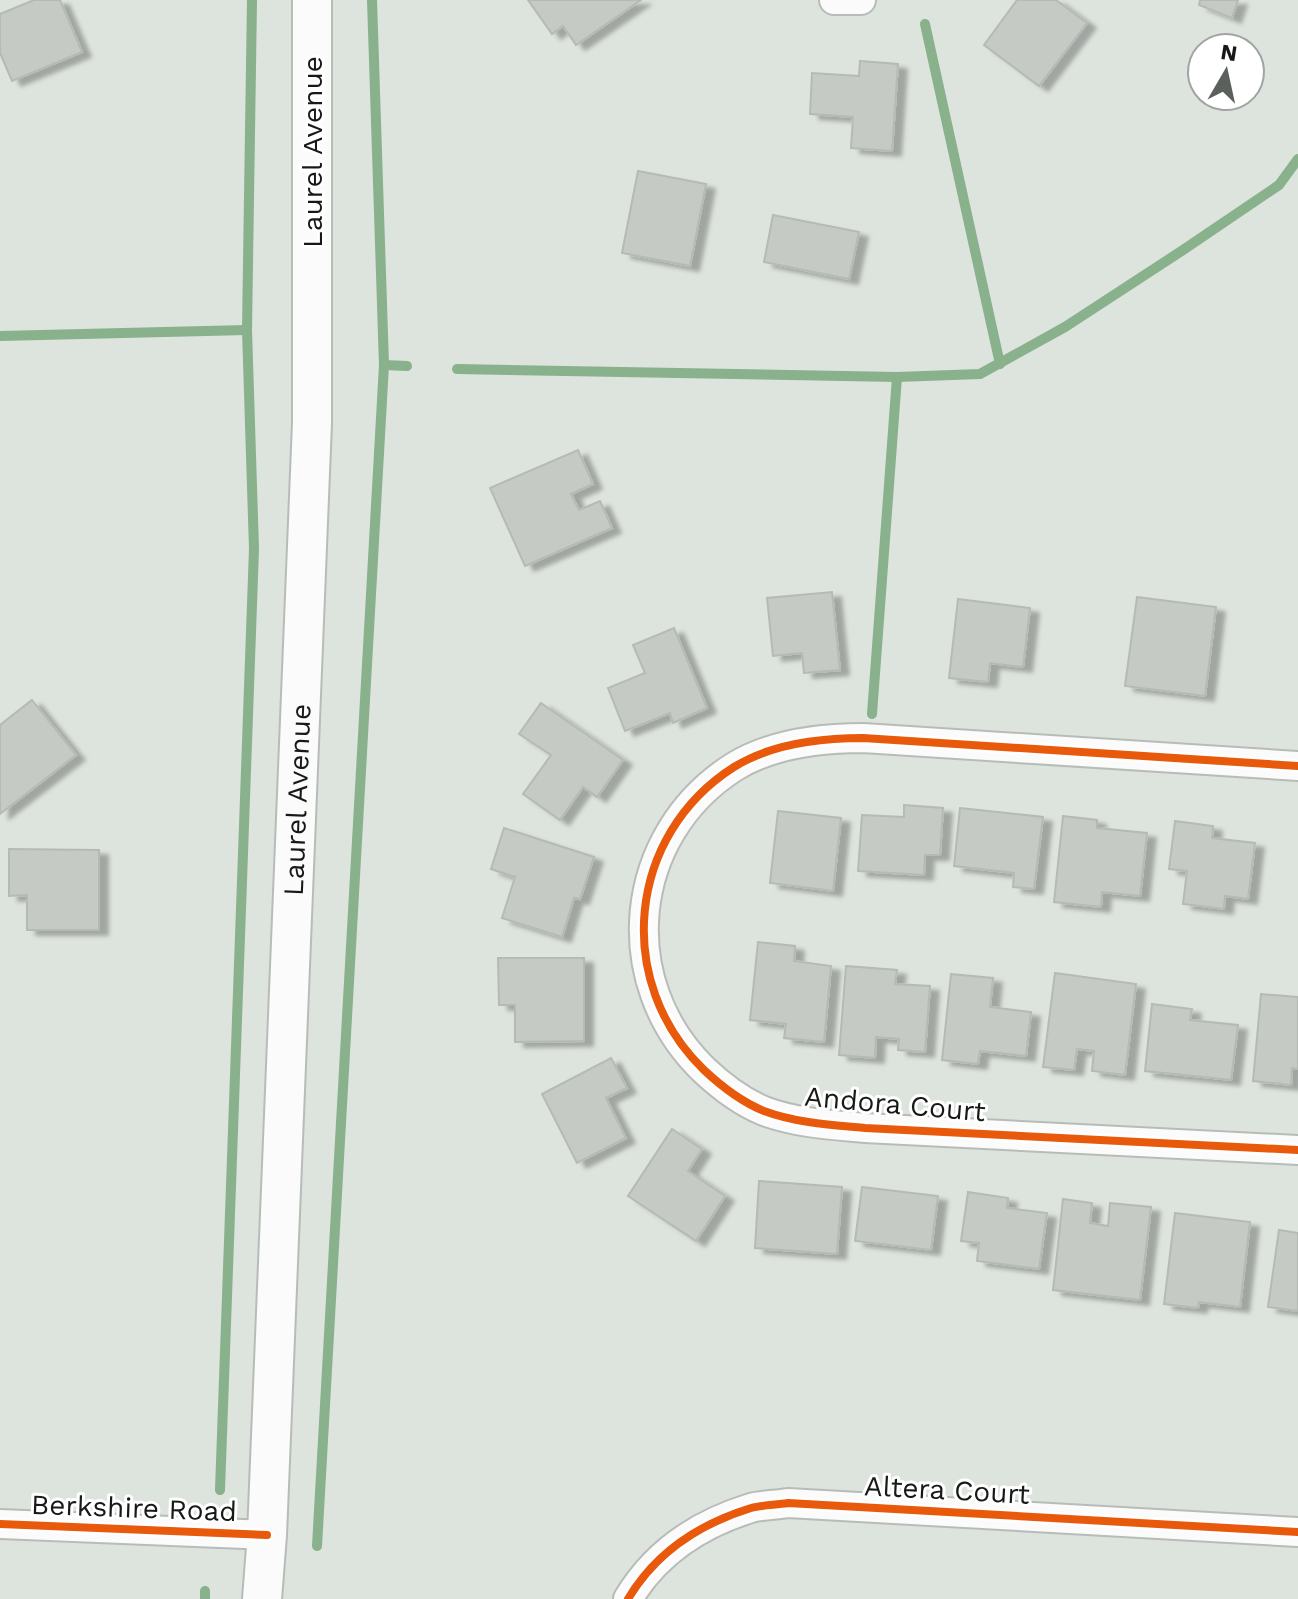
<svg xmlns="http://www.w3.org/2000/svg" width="1298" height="1599" viewBox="0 0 1298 1599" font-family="'Work Sans',sans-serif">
<defs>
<filter id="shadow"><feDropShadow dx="9" dy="5" stdDeviation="2" flood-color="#0004"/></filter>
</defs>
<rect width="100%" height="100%" fill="#dde3dd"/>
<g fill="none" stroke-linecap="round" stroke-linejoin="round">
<!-- stream -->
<g stroke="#88b18c" stroke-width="10">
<path d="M 925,24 L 1000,364"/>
<path d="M 0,336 L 247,330"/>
<path d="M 384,365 L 407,366"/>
<path d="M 457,369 L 897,377 L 980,374 L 1065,327 L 1183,250 L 1279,185 L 1298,159"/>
<path d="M 872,714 L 897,377"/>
<path d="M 220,1490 L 254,549 L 247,330 L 252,0"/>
<path d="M 317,1546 L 384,365 L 372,0"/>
<path d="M 205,1599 L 205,1591"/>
</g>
</g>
<!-- building -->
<g fill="#c5cac5" stroke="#b5bab5" stroke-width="2" filter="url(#shadow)">
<path d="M 34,0 L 60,0 L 82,52 L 12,81 L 0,53 L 0,14 Z"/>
<path d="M 528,0 L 641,0 L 576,45 L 563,26 L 552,34 Z"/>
<path d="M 1017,0 L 1056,0 L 1087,23 L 1039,86 L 984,45 Z"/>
<path d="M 1200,0 L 1238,0 L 1232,18 L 1199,5 Z"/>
<path d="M 860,61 L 898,64 L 892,151 L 851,148 L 853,117 L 810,114 L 812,73 L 859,76 Z"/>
<path d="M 638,171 L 706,184 L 690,266 L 622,253 Z"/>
<path d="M 773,215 L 859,232 L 849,279 L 764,262 Z"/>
<path d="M 578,450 L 593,484 L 571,494 L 579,510 L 600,501 L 612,528 L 525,566 L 490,488 Z"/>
<path d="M 832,592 L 840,670 L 804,673 L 802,653 L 773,656 L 767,598 Z"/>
<path d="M 1137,597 L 1216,607 L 1205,696 L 1125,686 Z"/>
<path d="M 958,599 L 1030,608 L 1023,667 L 990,663 L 988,682 L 949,678 Z"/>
<path d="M 674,628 L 707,708 L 673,723 L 670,713 L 625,731 L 608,688 L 645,673 L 633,645 Z"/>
<path d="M 32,700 L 76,755 L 0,814 L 0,725 Z"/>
<path d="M 541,703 L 623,760 L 597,797 L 583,787 L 560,820 L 523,794 L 551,755 L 519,734 Z"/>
<path d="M 904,805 L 943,808 L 940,855 L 925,855 L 924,875 L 858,871 L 862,815 L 904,817 Z"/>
<path d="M 960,808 L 1043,817 L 1034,889 L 1013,887 L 1014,873 L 954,866 Z"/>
<path d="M 778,811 L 841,818 L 833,891 L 770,883 Z"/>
<path d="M 1063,816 L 1097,820 L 1097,828 L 1147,833 L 1140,896 L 1102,892 L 1101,907 L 1054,902 Z"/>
<path d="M 1175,821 L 1213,826 L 1212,838 L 1255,843 L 1248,899 L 1225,896 L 1224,909 L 1183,904 L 1187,871 L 1169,869 Z"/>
<path d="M 504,828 L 594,857 L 580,899 L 574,898 L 562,937 L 502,918 L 515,877 L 491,869 Z"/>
<path d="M 9,849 L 99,850 L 99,930 L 27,930 L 27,895 L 9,896 Z"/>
<path d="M 758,942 L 795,946 L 794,961 L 831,966 L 824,1042 L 784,1038 L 786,1024 L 750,1020 Z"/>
<path d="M 498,958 L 584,958 L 584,1041 L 515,1042 L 515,1005 L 499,1005 Z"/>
<path d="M 846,966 L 897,970 L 895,984 L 930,986 L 925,1052 L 898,1050 L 899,1039 L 876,1037 L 875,1058 L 839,1055 Z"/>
<path d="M 1055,973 L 1136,984 L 1125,1075 L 1092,1071 L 1094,1051 L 1077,1049 L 1074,1070 L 1043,1067 Z"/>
<path d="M 951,974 L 993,978 L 990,1007 L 1031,1012 L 1026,1056 L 980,1051 L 978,1064 L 942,1060 Z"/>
<path d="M 1261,994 L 1298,997 L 1298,1069 L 1292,1068 L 1291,1085 L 1253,1081 Z"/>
<path d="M 1152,1004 L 1192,1009 L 1190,1020 L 1238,1025 L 1231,1080 L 1145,1071 Z"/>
<path d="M 611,1058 L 627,1088 L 606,1098 L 626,1138 L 577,1163 L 542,1094 Z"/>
<path d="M 672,1129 L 702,1149 L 688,1171 L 725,1196 L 696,1241 L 628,1196 Z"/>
<path d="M 759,1181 L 842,1187 L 837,1254 L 755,1248 Z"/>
<path d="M 862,1187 L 938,1196 L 931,1250 L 855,1241 Z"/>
<path d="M 968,1192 L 1008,1198 L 1007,1208 L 1047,1213 L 1039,1269 L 977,1261 L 979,1243 L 961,1241 Z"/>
<path d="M 1063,1199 L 1092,1203 L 1090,1223 L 1108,1226 L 1110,1203 L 1151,1207 L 1140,1300 L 1053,1290 Z"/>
<path d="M 1175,1213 L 1250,1222 L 1240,1307 L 1199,1302 L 1198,1308 L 1164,1304 Z"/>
<path d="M 1279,1230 L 1298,1233 L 1298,1311 L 1268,1307 Z"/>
</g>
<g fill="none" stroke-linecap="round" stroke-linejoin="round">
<defs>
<g id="minor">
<path d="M 834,0 L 861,0"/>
<path d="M 1298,766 L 863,738 C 821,738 771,744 734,767 C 627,835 613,982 704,1070 C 721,1086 742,1102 764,1111 C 796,1123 832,1125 865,1128 L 1298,1150"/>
<path d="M 0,1524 L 267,1535"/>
<path d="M 628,1599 C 656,1552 699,1524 751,1508 C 762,1505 776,1505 788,1503 L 1298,1532"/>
</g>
<g id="secondary">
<path id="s1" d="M 262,1599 L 267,1535 L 312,423 L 312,0"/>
</g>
</defs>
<!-- minor casing -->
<use href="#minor" stroke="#b8bcb8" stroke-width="32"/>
<!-- secondary casing -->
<use href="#secondary" stroke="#b8bcb8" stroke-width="42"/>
<!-- minor -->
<use href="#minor" stroke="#fafbfa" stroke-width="28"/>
<!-- secondary -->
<use href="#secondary" stroke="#fafbfa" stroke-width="38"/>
<defs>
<g id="cycleway">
<path d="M 1298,766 L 863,738 C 821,738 771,744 734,767 C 627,835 613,982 704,1070 C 721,1086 742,1102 764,1111 C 796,1123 832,1125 865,1128 L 1298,1150"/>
<path d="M 0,1524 L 267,1535"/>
<path d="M 628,1599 C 656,1552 699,1524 751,1508 C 762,1505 776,1505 788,1503 L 1298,1532"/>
</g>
</defs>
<!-- cycleway casing -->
<use href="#cycleway" stroke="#fff" stroke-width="13"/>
<!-- cycleway -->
<use href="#cycleway" stroke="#e8590c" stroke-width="8"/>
</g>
<g text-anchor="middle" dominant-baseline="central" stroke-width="6" stroke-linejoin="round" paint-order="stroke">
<!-- street labels -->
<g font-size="28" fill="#161916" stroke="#fff">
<text transform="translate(312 152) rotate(-90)">Laurel Avenue</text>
<text stroke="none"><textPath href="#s1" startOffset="800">Laurel Avenue</textPath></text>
<text transform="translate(895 1104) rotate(5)">Andora Court</text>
<text transform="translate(947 1490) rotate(3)">Altera Court</text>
<text transform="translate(134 1508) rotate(2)">Berkshire Road</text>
</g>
</g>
<!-- north arrow -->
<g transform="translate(1226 72) rotate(9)"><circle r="38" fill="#ffffff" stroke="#a2a3a2" stroke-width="2"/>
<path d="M0-6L14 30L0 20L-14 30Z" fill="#5c605c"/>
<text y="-12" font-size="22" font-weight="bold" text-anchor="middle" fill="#161916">N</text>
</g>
</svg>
